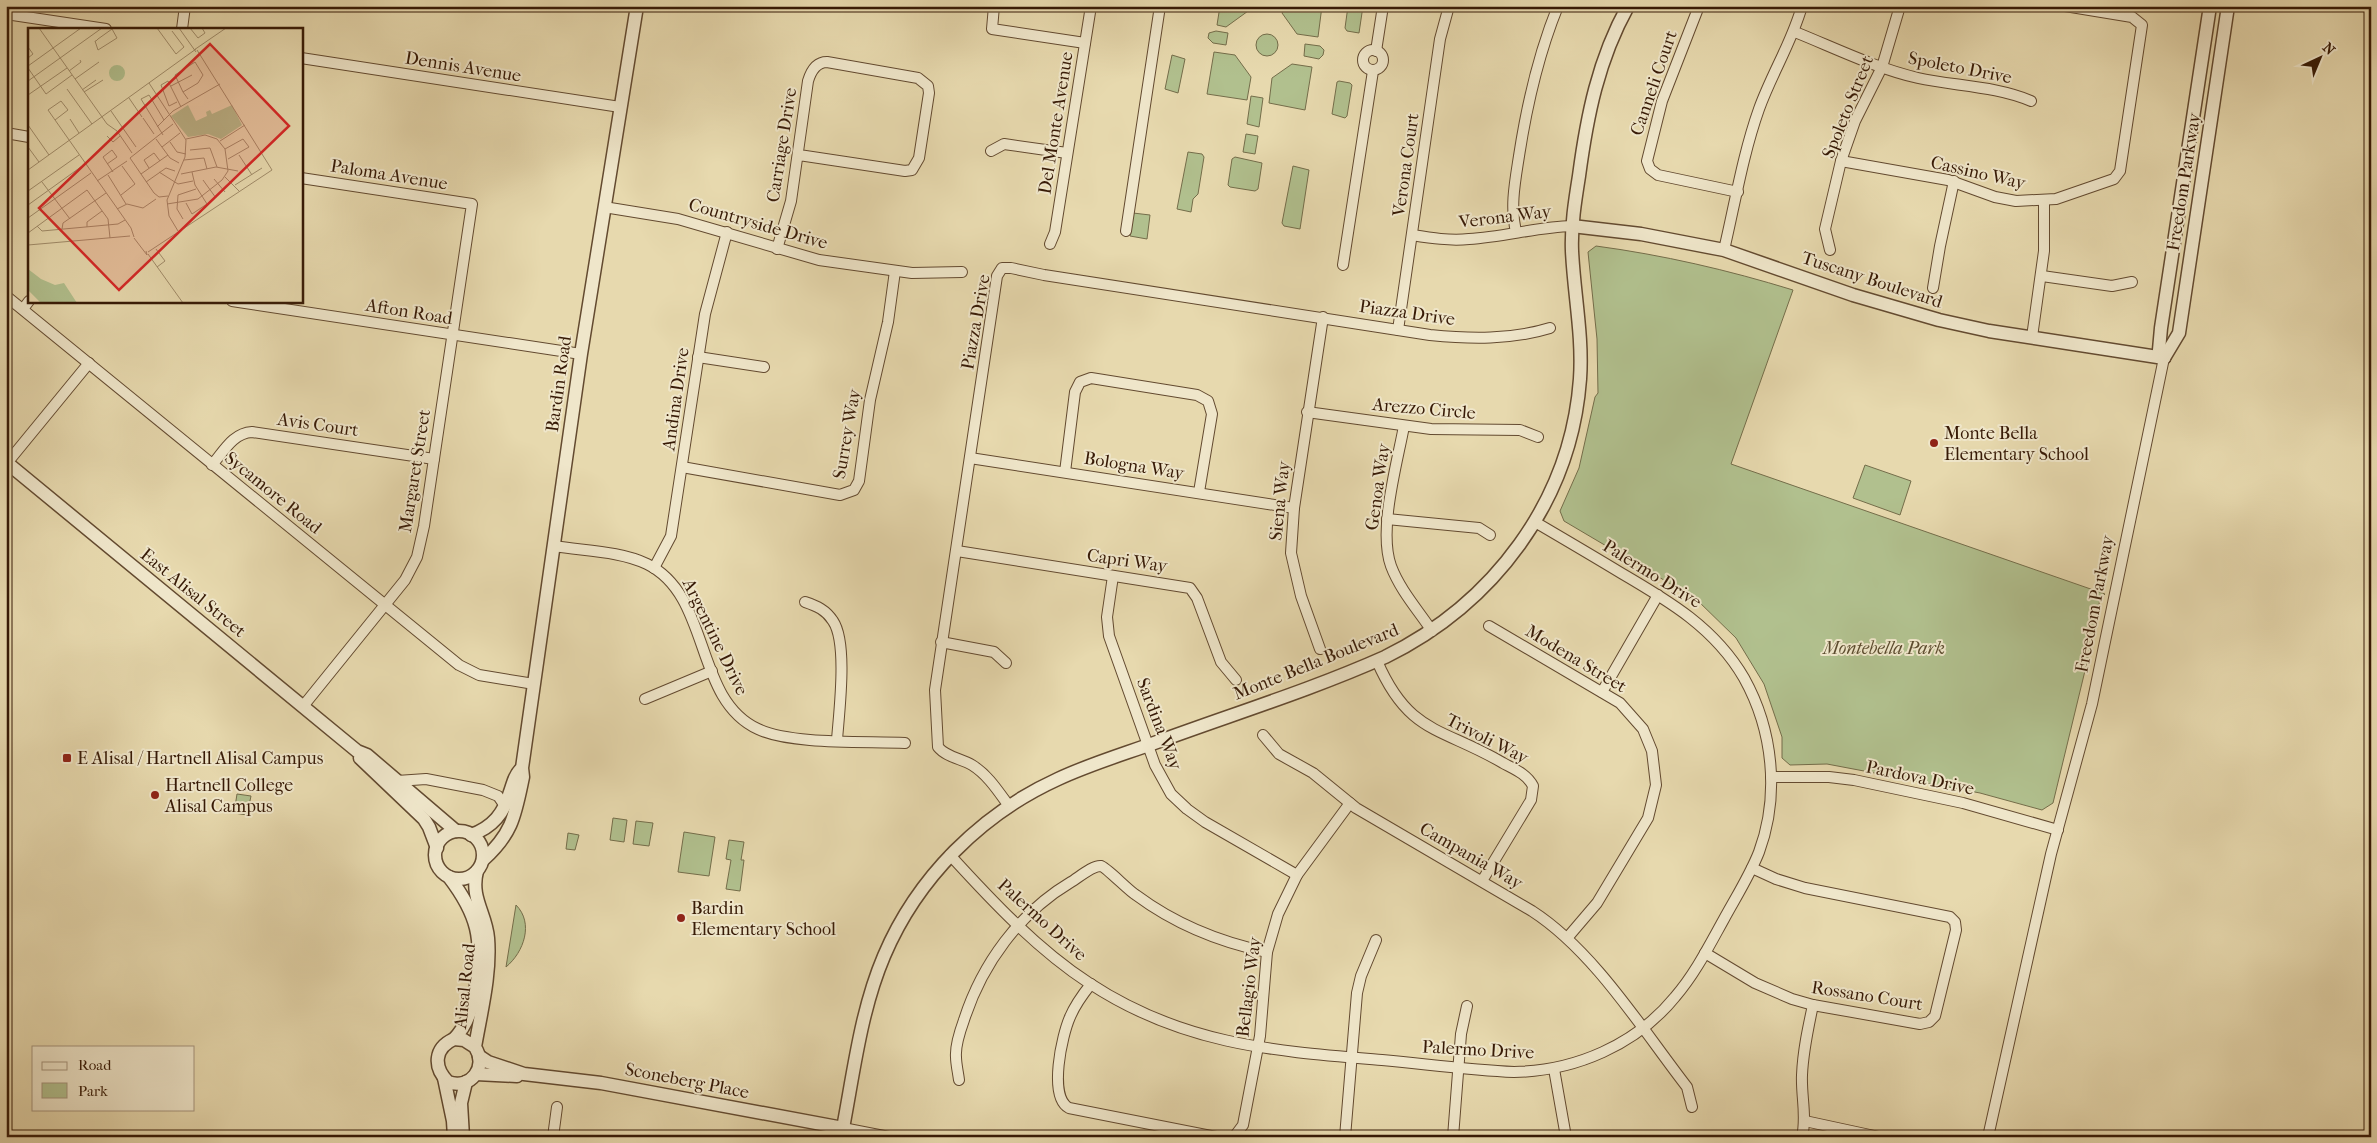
<svg xmlns="http://www.w3.org/2000/svg" width="2377" height="1143" viewBox="0 0 2377 1143" font-family="'IM FELL French Canon',serif">
<rect width="100%" height="100%" fill="#e7d9ae"/>
<filter id="stains"><feTurbulence type="fractalNoise" baseFrequency=".004" numOctaves="4"/><feColorMatrix values="0 0 0 0 .2 0 0 0 0 .09 0 0 0 0 .02 0 0 0 .5 -.17"/></filter>
<radialGradient id="worn" r=".72"><stop offset=".6" stop-color="#630" stop-opacity="0"/><stop offset="1" stop-color="#630" stop-opacity=".3"/></radialGradient>
<!-- green -->
<g fill="#b1c08e" stroke="#746d4a">
<path d="M 1220,6 L 1255,6 L 1226,27 L 1217,25 Z"/>
<path d="M 1284,6 L 1322,6 L 1318,37 L 1297,34 L 1282,13 Z"/>
<path d="M 1348,6 L 1363,6 L 1359,33 L 1347,31 L 1345,28 Z"/>
<path d="M 1216,31 L 1228,33 L 1226,45 L 1213,43 L 1208,38 L 1209,33 Z"/>
<circle cx="1267" cy="45" r="11"/>
<path d="M 1305,44 L 1320,46 L 1324,50 L 1323,55 L 1319,59 L 1304,56 Z"/>
<path d="M 1214,52 L 1235,55 L 1251,77 L 1247,100 L 1207,94 Z"/>
<path d="M 1172,55 L 1185,59 L 1178,93 L 1165,89 Z"/>
<path d="M 1292,64 L 1312,67 L 1305,110 L 1269,103 L 1272,78 Z"/>
<path d="M 1339,81 L 1350,83 L 1352,85 L 1347,116 L 1345,118 L 1332,114 L 1337,82 Z"/>
<path d="M 1251,96 L 1263,98 L 1259,127 L 1247,124 Z"/>
<path d="M 1246,134 L 1258,136 L 1255,154 L 1243,152 Z"/>
<path d="M 1188,152 L 1202,154 L 1204,157 L 1198,194 L 1193,199 L 1191,212 L 1177,209 Z"/>
<path d="M 1235,157 L 1262,163 L 1258,189 L 1255,191 L 1230,187 L 1228,185 L 1232,159 Z"/>
<path d="M 1293,166 L 1309,170 L 1300,229 L 1284,226 L 1282,223 Z"/>
<path d="M 1133,213 L 1150,215 L 1147,239 L 1130,236 Z"/>
<path d="M 1596,246 C 1663,255 1728,270 1793,290 L 1731,464 L 2105,594 L 2100,599 L 2090,650 L 2053,803 L 2042,810 L 1980,793 L 1827,764 L 1790,765 L 1782,758 L 1782,737 L 1764,684 L 1736,638 L 1696,599 L 1564,521 L 1560,511 L 1579,468 L 1595,397 L 1598,393 L 1597,339 L 1588,252 Z"/>
<path d="M 1865,465 L 1911,481 L 1900,515 L 1853,498 Z"/>
<path d="M 237,794 L 251,796 L 247,815 L 234,813 Z"/>
<path d="M 613,818 L 627,820 L 624,842 L 610,840 Z"/>
<path d="M 636,821 L 653,823 L 649,846 L 633,844 Z"/>
<path d="M 684,832 L 715,837 L 709,876 L 678,872 Z"/>
<path d="M 568,833 L 579,835 L 575,850 L 566,849 Z"/>
<path d="M 729,840 L 744,842 L 741,860 L 744,860 L 740,891 L 726,889 L 731,860 L 726,859 Z"/>
<path d="M 516,905 C 534,923 524,952 506,967 Z"/>
</g>
<g fill="none" stroke-linecap="round" stroke-linejoin="round">
<defs>
<g id="minor">
<path d="M 994,6 L 992,29 L 1085,43"/>
<path d="M 1699,6 L 1662,101 L 1647,161 L 1650,169 L 1658,175 L 1738,192"/>
<path d="M 6,14 L 106,29"/>
<path d="M 182,29 L 185,6"/>
<path d="M 1795,32 C 1835,48 1875,68 1918,78 C 1954,86 1996,86 2031,101"/>
<circle cx="1373" cy="60" r="10"/>
<path d="M 1376,51 L 1383,6"/>
<path d="M 301,58 L 620,107"/>
<path d="M 6,133 L 29,137"/>
<path d="M 991,151 L 1004,144 L 1067,153"/>
<path d="M 1841,161 L 1948,180 L 1995,197 L 2016,201 L 2056,199 L 2114,179 L 2120,171 L 2142,25 L 2132,17 L 2065,6"/>
<path d="M 301,178 L 472,204 L 424,526 L 417,557 L 405,580 L 304,705"/>
<path d="M 604,207 L 678,219 L 819,260 L 912,273 L 962,272"/>
<path d="M 1126,231 L 1160,6"/>
<path d="M 1516,232 C 1510,206 1515,182 1519,156 C 1527,104 1538,55 1558,6"/>
<path d="M 1412,235 C 1431,238 1450,241 1469,239 C 1504,237 1537,227 1572,226"/>
<path d="M 1050,244 L 1055,232 L 1091,6"/>
<path d="M 777,249 L 791,201 L 808,81 C 811,71 816,62 827,62 L 918,78 L 928,86 L 929,93 L 919,158 L 912,170 L 905,171 L 799,155"/>
<path d="M 1724,250 C 1735,203 1743,154 1759,109 C 1772,73 1792,42 1802,6"/>
<path d="M 1830,250 L 1825,229 L 1841,161 L 1855,121 L 1882,67 L 1900,6"/>
<path d="M 1343,265 L 1373,71"/>
<path d="M 2042,276 L 2112,286 L 2132,282"/>
<path d="M 1933,288 L 1940,246 L 1954,181"/>
<path d="M 6,296 L 459,665 L 479,675 L 534,684"/>
<path d="M 232,301 L 581,354"/>
<path d="M 23,309 L 29,301"/>
<path d="M 1398,330 L 1440,39 L 1449,6"/>
<path d="M 2032,337 L 2044,251 L 2044,201"/>
<path d="M 698,357 L 764,367"/>
<path d="M 1307,412 L 1431,429 L 1520,430 L 1538,437"/>
<path d="M 1404,426 C 1397,464 1378,530 1391,566 C 1400,590 1418,610 1432,631"/>
<path d="M 970,458 L 1294,508"/>
<path d="M 7,463 L 89,363"/>
<path d="M 212,465 C 224,451 233,433 252,432 L 434,459"/>
<path d="M 682,467 L 840,495 L 854,490 L 859,481 L 870,400 L 888,322 L 895,271"/>
<path d="M 1065,472 L 1075,392 L 1080,382 L 1091,378 L 1197,395 L 1208,401 L 1212,414 L 1199,492"/>
<path d="M 1387,519 L 1479,528 L 1490,535"/>
<path d="M 554,546 C 584,551 620,551 647,564 C 712,596 693,699 758,729 C 791,745 867,741 905,743"/>
<path d="M 957,551 L 1190,588 L 1197,598 L 1221,662 L 1236,680"/>
<path d="M 654,568 L 671,536 L 705,314 L 727,232"/>
<path d="M 1113,576 L 1107,617 L 1109,636 L 1155,765 L 1171,794 L 1187,809 L 1205,822 L 1297,875"/>
<path d="M 805,602 C 817,606 826,610 833,621 C 848,643 839,712 837,740"/>
<path d="M 1489,626 L 1620,703 L 1643,729 L 1652,751 L 1656,785 L 1648,818 L 1597,903 L 1568,937"/>
<path d="M 941,642 L 994,652 L 1006,663"/>
<path d="M 1320,649 L 1301,596 L 1291,553 L 1294,508 L 1323,317"/>
<path d="M 1377,661 C 1409,735 1442,727 1503,763 C 1514,769 1527,774 1533,786 L 1531,800 L 1482,881"/>
<path d="M 1602,692 L 1658,595"/>
<path d="M 645,699 L 712,671"/>
<path d="M 1263,735 L 1279,754 L 1313,773 L 1356,808 L 1532,911 C 1594,951 1642,1029 1687,1087 L 1692,1107"/>
<path d="M 1771,777 L 1829,777 L 1854,780 L 1963,803 L 2058,830"/>
<path d="M 397,781 L 426,779 L 483,790 L 498,796 L 505,806"/>
<path d="M 1009,806 C 998,791 988,775 972,765 C 962,759 946,757 938,747 L 935,690 L 997,276 L 1002,268 L 1011,268 L 1044,275 L 1430,335 C 1470,339 1511,340 1550,328"/>
<path d="M 950,855 C 992,901 1037,949 1089,983 C 1183,1045 1274,1051 1382,1060 C 1426,1064 1470,1070 1514,1072 C 1575,1071 1636,1045 1675,997 C 1695,974 1709,946 1724,919 C 1736,897 1750,875 1759,852 C 1780,795 1773,730 1744,678 C 1715,628 1669,601 1621,573 C 1593,556 1564,539 1535,522"/>
<path d="M 1705,953 L 1755,983 L 1792,999 L 1813,1005 L 1920,1024 L 1929,1022 L 1935,1016 L 1956,930 L 1955,922 L 1950,917 L 1805,888 L 1776,879 L 1752,868"/>
<path d="M 1091,984 C 1083,994 1075,1005 1070,1017 C 1062,1035 1048,1097 1069,1108 L 1216,1137"/>
<path d="M 1554,1069 L 1566,1137"/>
<path d="M 959,1080 C 958,1072 956,1064 956,1057 C 955,1045 960,1031 964,1020 C 982,964 1019,913 1071,882 C 1078,878 1093,865 1101,866 C 1106,867 1129,891 1136,895 C 1175,924 1219,942 1267,952"/>
<path d="M 1805,1121 L 1879,1137"/>
<path d="M 843,1128 L 889,1137"/>
<path d="M 553,1137 L 557,1107"/>
<path d="M 1234,1137 L 1243,1125 L 1260,1036 L 1267,952 L 1278,914 L 1297,875 L 1350,803"/>
<path d="M 1345,1137 L 1357,993 L 1361,976 L 1376,940"/>
<path d="M 1453,1137 L 1461,1034 L 1467,1006"/>
<path d="M 1802,1137 C 1807,1116 1801,1096 1802,1075 C 1803,1051 1808,1028 1813,1005"/>
<path d="M 1988,1137 L 2051,854 L 2092,704 L 2164,358"/>
</g>
<g id="tertiary">
<path d="M 1572,226 L 1641,234 L 1724,250 L 1853,295 L 1939,320 L 1989,331 L 2164,358"/>
<path d="M 2164,358 L 2179,333 L 2228,6"/>
<path d="M 2164,358 L 2159,350 L 2161,328 L 2210,6"/>
<path d="M 6,462 L 357,751 L 367,755 L 456,831"/>
<path d="M 360,758 L 424,819 L 429,827 L 437,848"/>
<circle cx="459" cy="855" r="24"/>
<path d="M 471,835 C 493,827 504,813 510,792 C 513,784 514,776 520,770"/>
<path d="M 483,860 C 513,833 515,815 523,777 L 522,768 L 581,354 L 637,6"/>
<path d="M 449,877 C 478,915 483,939 476,986 C 472,1007 469,1023 454,1039"/>
<path d="M 475,1047 L 464,1040 L 454,1039 C 434,1048 433,1067 448,1082 C 471,1090 488,1067 475,1047 C 481,1012 491,974 488,938 C 486,913 470,898 477,871"/>
<path d="M 479,1056 L 488,1062 L 524,1074 L 601,1083 L 843,1128 C 854,1070 861,1010 884,956 C 917,878 981,814 1058,779 C 1090,764 1124,754 1157,742 C 1233,714 1311,690 1385,657 C 1493,604 1571,502 1580,379 C 1583,336 1574,294 1572,251 C 1571,226 1575,201 1579,176 C 1587,116 1598,60 1628,6"/>
<path d="M 476,1074 L 517,1076"/>
<path d="M 444,1078 L 453,1121 L 454,1137"/>
<path d="M 463,1137 L 461,1103 L 466,1082"/>
</g>
</defs>
<!-- minor casing -->
<use href="#minor" stroke="#634a30" stroke-width="12"/>
<!-- tertiary casing -->
<use href="#tertiary" stroke="#634a30" stroke-width="15"/>
<!-- minor -->
<use href="#minor" stroke="#efe6ca" stroke-width="10"/>
<!-- tertiary -->
<use href="#tertiary" stroke="#efe6ca" stroke-width="12"/>
</g>
<!-- markers -->
<g fill="#8f2418" stroke="#efe6ca" stroke-width="2">
<circle cx="1934" cy="443" r="5"/>
<rect x="62" y="753" width="10" height="10" rx="2.5"/>
<circle cx="155" cy="795" r="5"/>
<circle cx="681" cy="918" r="5"/>
</g>
<g text-anchor="middle" dominant-baseline="central" stroke-width="4" stroke-linejoin="round" paint-order="stroke">
<!-- street labels -->
<g font-size="18" fill="#371a06" stroke="#efe6ca">
<text transform="translate(463 67) rotate(9)">Dennis Avenue</text>
<text transform="translate(1960 68) rotate(11)">Spoleto Drive</text>
<text transform="translate(1654 83) rotate(-71)">Canneli Court</text>
<text transform="translate(1848 107) rotate(-68)">Spoleto Street</text>
<text transform="translate(1056 123) rotate(-81)">Del Monte Avenue</text>
<text transform="translate(782 145) rotate(-81)">Carriage Drive</text>
<text transform="translate(1406 165) rotate(-82)">Verona Court</text>
<text transform="translate(1978 173) rotate(13)">Cassino Way</text>
<text transform="translate(389 175) rotate(9)">Paloma Avenue</text>
<text transform="translate(2184 182) rotate(-81)">Freedom Parkway</text>
<text transform="translate(1505 217) rotate(-7)">Verona Way</text>
<text transform="translate(758 224) rotate(16)">Countryside Drive</text>
<text transform="translate(1872 280) rotate(18)">Tuscany Boulevard</text>
<text transform="translate(409 312) rotate(9)">Afton Road</text>
<text transform="translate(1407 313) rotate(8)">Piazza Drive</text>
<text transform="translate(976 322) rotate(-80)">Piazza Drive</text>
<text transform="translate(559 384) rotate(-82)">Bardin Road</text>
<text transform="translate(676 399) rotate(-82)">Andina Drive</text>
<text transform="translate(1424 409) rotate(5)">Arezzo Circle</text>
<text transform="translate(318 425) rotate(8)">Avis Court</text>
<text transform="translate(847 434) rotate(-80)">Surrey Way</text>
<text transform="translate(1134 466) rotate(9)">Bologna Way</text>
<text transform="translate(415 471) rotate(-81)">Margaret Street</text>
<text transform="translate(1378 487) rotate(-82)">Genoa Way</text>
<text transform="translate(273 493) rotate(39)">Sycamore Road</text>
<text transform="translate(1280 501) rotate(-84)">Siena Way</text>
<text transform="translate(1127 561) rotate(8)">Capri Way</text>
<text transform="translate(1652 574) rotate(32)">Palermo Drive</text>
<text transform="translate(193 593) rotate(39)">East Alisal Street</text>
<text transform="translate(2095 604) rotate(-79)">Freedom Parkway</text>
<text transform="translate(715 637) rotate(64)">Argentine Drive</text>
<text transform="translate(1576 659) rotate(31)">Modena Street</text>
<text transform="translate(1316 662) rotate(-22)">Monte Bella Boulevard</text>
<text transform="translate(1159 724) rotate(69)">Sardina Way</text>
<text transform="translate(1487 739) rotate(27)">Trivoli Way</text>
<text transform="translate(1920 778) rotate(12)">Pardova Drive</text>
<text transform="translate(1471 856) rotate(30)">Campania Way</text>
<text transform="translate(1042 920) rotate(42)">Palermo Drive</text>
<text transform="translate(465 986) rotate(-84)">Alisal Road</text>
<text transform="translate(1249 987) rotate(-83)">Bellagio Way</text>
<text transform="translate(1867 996) rotate(9)">Rossano Court</text>
<text transform="translate(1478 1050) rotate(3)">Palermo Drive</text>
<text transform="translate(687 1081) rotate(11)">Sconeberg Place</text>
</g>
<!-- poi labels -->
<g font-size="18" fill="#371a06" stroke="#efe6ca" text-anchor="start">
<text x="1944" y="433">Monte Bella<tspan x="1944" dy="21">Elementary School</tspan></text>
<text x="77" y="758">E Alisal / Hartnell Alisal Campus</text>
<text x="165" y="785">Hartnell College<tspan x="165" dy="21">Alisal Campus</tspan></text>
<text x="691" y="908">Bardin<tspan x="691" dy="21">Elementary School</tspan></text>
</g>
<!-- park labels -->
<g font-size="18" font-style="italic" fill="#5c4c2f" stroke="#efe6ca">
<text x="1884" y="648">Montebella Park</text>
</g>
</g>
<!-- overview -->
<g transform="translate(28 28)">
<rect width="275" height="275" fill="#e7d9ae"/>
<path d="M81 45a8 8 0 1 1 16 0a8 8 0 1 1-16 0ZM 160,77 L 168,93 L 179,88 L 178,84 L 182,82 L 184,86 L 204,77 L 214,97 L 193,111 L 180,106 L 160,109 L 143,88 ZM 0,241 L 13,251 L 27,257 L 36,255 L 49,275 L 13,275 L 0,262 Z" fill="#b1c08e"/>
<path fill="none" stroke="#a18d6b" stroke-width="1" d="M 11,0 L 79,96 L 89,103 L 104,125M 129,0 L 148,26 L 156,19 L 144,3M 151,0 L 168,24M 162,0 L 170,10 L 177,5 L 174,0M 84,1 L 89,10 L 70,22 L 67,13 L 68,13 L 70,11 L 84,1 L 85,0M 0,19 L 5,26 L 0,30M 166,22 L 198,0M 0,38 L 53,0M 0,40 L 18,66 L 44,47M 41,43 L 53,34 L 52,32M 47,51 L 71,34M 0,53 L 74,0M 121,55 L 158,112 L 157,129 L 139,172 L 141,188 L 150,203M 143,58 L 164,47M 39,61 L 64,96M 54,62 L 68,52M 56,64 L 75,52M 155,64 L 170,55 L 175,47 L 167,34 L 147,47 L 155,64 L 160,71M 0,67 L 39,40M 101,70 L 114,89M 149,74 L 141,78 L 133,57 L 140,53 L 153,79M 83,83 L 108,119M 115,90 L 126,106M 42,91 L 51,105M 27,92 L 40,82 L 33,73 L 20,82 L 103,200 L 106,209M 0,97 L 21,127M 129,99 L 145,83 L 192,56M 135,107 L 113,71 L 121,67 L 136,92M 79,108 L 85,114 L 92,108M 128,111 L 142,130 L 151,135M 192,113 L 217,97M 142,114 L 149,124 L 158,126M 0,119 L 11,134M 134,119 L 152,105M 197,121 L 215,111 L 221,119 L 200,131M 162,122 L 182,120 L 189,139M 211,127 L 224,147M 156,132 L 176,130 L 179,141M 79,136 L 89,129 L 84,122 L 75,129 L 85,144M 121,140 L 116,132 L 126,125 L 132,133M 0,142 L 168,21M 131,144 L 150,156 L 165,153M 113,146 L 140,127M 153,146 L 188,139 L 210,143M 80,147 L 98,176M 197,149 L 211,163M 186,151 L 197,164M 175,152 L 188,170M 69,153 L 99,133M 14,154 L 42,191M 118,154 L 138,140 L 147,143M 207,157 L 234,140M 0,163 L 51,127M 93,167 L 107,156 L 94,138M 140,168 L 131,169 L 126,165 L 102,130 L 145,96M 158,175 L 164,186 L 179,176 L 167,157 L 164,144M 139,176 L 170,171 L 194,152 L 200,143 L 197,121 L 189,111 L 177,107 L 158,111M 0,177 L 57,136M 89,181 L 99,176 L 115,180 L 128,171M 0,190 L 63,145M 155,191 L 149,181 L 150,167 L 168,161M 9,198 L 14,203 L 90,196 L 97,192M 59,199 L 59,194 L 74,183M 34,201 L 35,195 L 78,165M 0,205 L 59,162 L 80,191 L 82,210M 106,210 L 119,227 L 118,223M 0,217 L 102,208M 128,221 L 137,233 L 129,239M 120,224 L 244,142 L 169,22M 120,226 L 155,275"/>
<path fill="#d62828" fill-opacity="0.15" stroke="#d62828" stroke-width="2.5" d="M 182,16 L 261,98 L 91,262 L 11,180 Z"/>
<rect width="275" height="275" fill="none" stroke="#371a06" stroke-width="2.5"/>
</g>
<!-- margin -->
<rect width="2377" height="1143" fill="none" stroke="#e7d9ae" stroke-width="25"/>
<rect x="8" y="8" width="2362" height="1128" fill="none" stroke="#371a06" stroke-width="2.5"/>
<rect x="12" y="12" width="2352" height="1118" fill="none" stroke="#371a06"/>
<!-- legend -->
<rect x="32" y="1046" width="162" height="65" fill="#efe6ca" stroke="#a5947c"/>
<rect x="42" y="1062" width="25" height="8" fill="#efe6ca" stroke="#a5947c"/>
<text x="78" y="1070" font-size="15" fill="#371a06">Road</text>
<rect x="42" y="1083" width="25" height="15" fill="#b1c08e" stroke="#a5947c"/>
<text x="78" y="1096" font-size="15" fill="#371a06">Park</text>
<!-- north arrow -->
<g transform="translate(2320 58) rotate(44)" stroke="#efe6ca" stroke-width="4" paint-order="stroke">
<path d="M0-4L9 19L0 12L-9 19Z" fill="#371a06"/>
<text y="-8" font-size="14" font-weight="bold" text-anchor="middle" fill="#371a06">N</text>
</g>
<rect width="100%" height="100%" filter="url(#stains)"/>
<rect width="100%" height="100%" fill="url(#worn)"/>
</svg>
